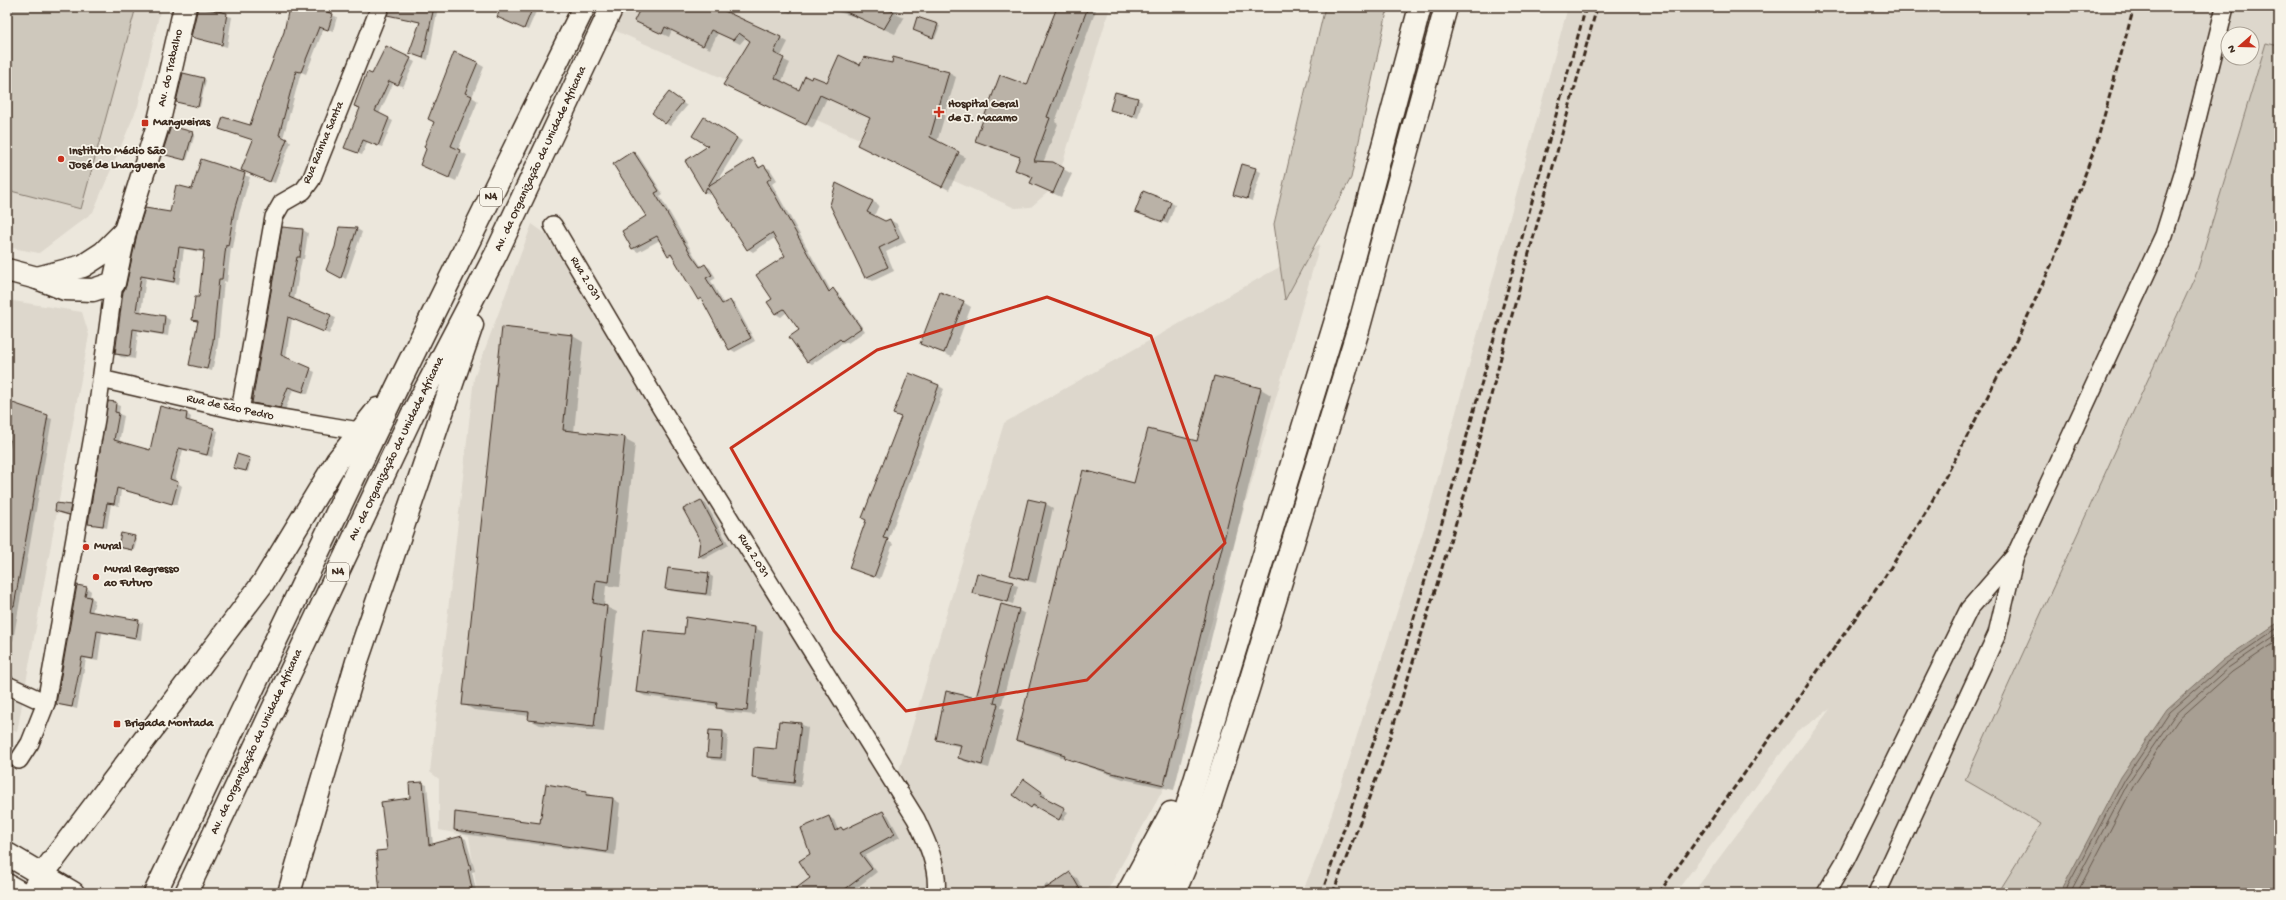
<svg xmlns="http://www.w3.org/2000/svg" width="2286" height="900" viewBox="0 0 2286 900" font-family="'Gochi Hand',sans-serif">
<rect width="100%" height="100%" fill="#ece7dc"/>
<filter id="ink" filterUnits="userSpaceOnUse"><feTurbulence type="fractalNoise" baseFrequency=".025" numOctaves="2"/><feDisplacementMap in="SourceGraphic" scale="8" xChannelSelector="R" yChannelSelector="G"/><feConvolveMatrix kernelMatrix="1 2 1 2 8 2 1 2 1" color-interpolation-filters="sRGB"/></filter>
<g filter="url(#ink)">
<!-- built -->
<g fill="#ddd7cc" fill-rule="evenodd">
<path d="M 7,7 L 161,7 L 138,106 L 93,212 L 39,253 L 7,247 Z"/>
<path d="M 625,7 L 1110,7 L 1056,185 L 1031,207 L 1015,208 L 614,30 Z"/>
<path d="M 1568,7 L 2279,7 L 2279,46 L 2266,43 L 2197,272 L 1966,780 L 2041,824 L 1998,893 L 1693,893 L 1830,709 L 1797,732 L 1675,893 L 1302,893 L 1321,847 L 1424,528 ZM 2228,34 L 2252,34 L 2252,58 L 2228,58 Z"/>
<path d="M 532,224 L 546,234 L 805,648 L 891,797 L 1004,423 L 1320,244 L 1164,788 L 1106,893 L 477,893 L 469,836 L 439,830 L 439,779 L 430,772 L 474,378 Z"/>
<path d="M 7,300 L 82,312 L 89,335 L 17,732 L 7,729 Z"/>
</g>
<!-- green -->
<g fill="#cec8bc" stroke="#84796d">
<path d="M 7,7 L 136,7 L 81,209 L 7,190 Z"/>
<path d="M 1325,7 L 1388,7 L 1351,178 L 1285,300 L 1274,224 Z"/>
<path d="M 2266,43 L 2279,46 L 2279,625 L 2069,893 L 1998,893 L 2041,824 L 1965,780 L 2197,272 Z"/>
</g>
<!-- water -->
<path fill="#a89f93" stroke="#7c7064" d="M 2279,622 L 2279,893 L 2060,893 L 2121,777 L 2167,710 L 2223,660 Z"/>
<!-- shadow -->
<g fill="#0003">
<path d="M 290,7 L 332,7 L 330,14 L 337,17 L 333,31 L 324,28 L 306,74 L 301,72 L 283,138 L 291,142 L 275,183 L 246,172 L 254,140 L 220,129 L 251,127 L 284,32 Z"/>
<path d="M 402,7 L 438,7 L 428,60 L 414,55 L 421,23 L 400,17 Z"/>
<path d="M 502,7 L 538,7 L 528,30 L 502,19 Z"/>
<path d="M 642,7 L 716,7 L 781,38 L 788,42 L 780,58 L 790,63 L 781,83 L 799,92 L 827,83 L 861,66 L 893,64 L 894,59 L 949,73 L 956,77 L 937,142 L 965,157 L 949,190 L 865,148 L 871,119 L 827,98 L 813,128 L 731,88 L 751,40 L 746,37 L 740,44 L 718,33 L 710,49 L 672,30 L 669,37 L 642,24 Z"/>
<path d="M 770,7 L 794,7 L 791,13 Z"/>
<path d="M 821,7 L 899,7 L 896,14 L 904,18 L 895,34 L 859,18 Z"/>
<path d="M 1058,7 L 1097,7 L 1055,122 L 1058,124 L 1043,163 L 1053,163 L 1072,174 L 1061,197 L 1039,187 L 1033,178 L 1016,170 L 1021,158 L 976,140 L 1028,87 Z"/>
<path d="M 199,8 L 232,17 L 227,47 L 192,37 Z"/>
<path d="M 937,25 L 940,26 L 935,38 L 914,30 Z"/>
<path d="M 386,47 L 415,62 L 403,87 L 394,82 L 379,114 L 393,121 L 382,147 L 368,141 L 362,155 L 350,150 L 373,76 Z"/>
<path d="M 477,63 L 484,67 L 472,97 L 478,101 L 458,150 L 467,155 L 456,181 L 421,165 Z"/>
<path d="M 204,79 L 206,80 L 200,107 L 179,102 Z"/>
<path d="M 674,96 L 687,106 L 670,126 L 665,123 Z"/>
<path d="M 1137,99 L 1142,102 L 1138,118 L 1111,110 Z"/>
<path d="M 704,118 L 742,141 L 717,181 L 753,159 L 761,168 L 764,166 L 770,169 L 777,180 L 772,184 L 831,291 L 833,290 L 838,293 L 865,331 L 848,343 L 845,342 L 812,364 L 807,361 L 800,331 L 787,312 L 781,317 L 776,314 L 769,303 L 773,300 L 786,256 L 776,237 L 753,252 L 748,249 L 711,192 L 709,195 L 705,192 L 710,146 Z"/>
<path d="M 193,133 L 195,134 L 187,160 L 165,154 Z"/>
<path d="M 633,152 L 638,155 L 663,194 L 660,196 L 697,260 L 702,267 L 705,265 L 710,268 L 716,278 L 711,281 L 724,304 L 730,301 L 735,304 L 755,341 L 735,352 L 730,349 L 704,302 L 699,299 L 674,258 L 669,255 L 660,240 L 638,252 L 633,249 L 647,217 Z"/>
<path d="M 202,161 L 250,177 L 239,214 L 233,248 L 231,248 L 227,282 L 224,281 L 218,344 L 212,371 L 190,364 L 198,323 L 193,320 L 200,298 L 205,253 L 184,249 L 179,284 L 146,278 L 141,313 L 165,317 L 170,320 L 168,336 L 138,331 L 135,359 L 121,357 L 116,354 L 124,292 L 170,213 L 192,191 Z"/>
<path d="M 1243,165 L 1261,172 L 1252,201 L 1234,194 Z"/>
<path d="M 872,201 L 879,205 L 874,216 L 885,222 L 890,220 L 897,224 L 906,242 L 886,252 L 894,271 L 873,281 L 866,277 L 831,205 Z"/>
<path d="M 1170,202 L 1175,205 L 1168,224 L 1136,212 Z"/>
<path d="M 340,228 L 357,229 L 362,232 L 346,279 L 327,269 L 336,247 Z"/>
<path d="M 303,230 L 308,233 L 304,259 L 302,259 L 294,300 L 336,318 L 329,334 L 292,319 L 286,358 L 315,372 L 308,394 L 293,390 L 285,410 L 258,405 L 253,402 Z"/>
<path d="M 963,302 L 971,307 L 952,357 L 921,344 Z"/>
<path d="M 573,336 L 583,342 L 574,432 L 624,438 L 635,444 L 620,587 L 606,586 L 604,606 L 617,612 L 604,732 L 540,725 L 529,719 L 530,716 L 474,710 L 463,704 Z"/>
<path d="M 1214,377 L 1261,389 L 1271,395 L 1174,790 L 1123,779 L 1028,745 L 1017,739 L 1135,484 L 1198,442 Z"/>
<path d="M 939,386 L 944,389 L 888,541 L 893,544 L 880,579 L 856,570 L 867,520 L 902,418 L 894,413 Z"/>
<path d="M 7,402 L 52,419 L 13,641 L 7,639 L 7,463 L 11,440 L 7,439 Z"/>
<path d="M 109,402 L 120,406 L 119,414 L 124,416 L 119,443 L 151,451 L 161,407 L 187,414 L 191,417 L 190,422 L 218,431 L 212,457 L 183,450 L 175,481 L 182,486 L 177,505 L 121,490 L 119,506 L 111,504 L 107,528 L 89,523 Z"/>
<path d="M 249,459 L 251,460 L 248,472 L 236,468 Z"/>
<path d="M 701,501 L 706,504 L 729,545 L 704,559 L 699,556 Z"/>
<path d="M 1046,504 L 1053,508 L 1036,583 L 1019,579 L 1011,575 Z"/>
<path d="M 70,506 L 73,507 L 71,515 L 56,511 Z"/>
<path d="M 121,535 L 137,539 L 134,551 L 119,547 Z"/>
<path d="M 708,574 L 713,577 L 711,596 L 671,591 L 666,588 Z"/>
<path d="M 978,574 L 1018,586 L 1013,604 L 973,592 Z"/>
<path d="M 87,588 L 91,591 L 90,597 L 95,600 L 92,613 L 143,623 L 141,640 L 102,633 L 98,661 L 86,659 L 77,709 L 57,704 Z"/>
<path d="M 1018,610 L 1025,614 L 1001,707 L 1005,709 L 989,768 L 966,762 L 959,758 L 962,747 L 944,743 L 937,739 L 977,699 Z"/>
<path d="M 687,618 L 755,628 L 763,632 L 755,715 L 725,712 L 717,706 L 645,696 L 637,692 L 685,635 Z"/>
<path d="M 801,724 L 808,728 L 801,787 L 761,782 L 753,777 Z"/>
<path d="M 710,731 L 723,732 L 728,735 L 726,761 L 713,760 L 708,757 Z"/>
<path d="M 422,783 L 427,785 L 433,845 L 462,837 L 466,839 L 475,871 L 472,872 L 476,890 L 472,891 L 472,893 L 410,893 L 388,851 L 411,799 Z"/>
<path d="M 1028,783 L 1046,795 L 1044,798 L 1068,812 L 1063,821 L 1037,807 L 1036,809 L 1014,795 Z"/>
<path d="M 586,792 L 594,797 L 613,799 L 620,803 L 615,855 L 463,834 L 455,830 L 540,824 Z"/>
<path d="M 883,812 L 888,815 L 900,837 L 865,856 L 877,872 L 850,893 L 792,893 L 811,878 L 811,854 L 829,817 L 834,820 L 838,830 L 841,828 L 845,830 Z"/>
<path d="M 1070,873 L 1077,878 L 1086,893 L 1034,893 L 1047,884 L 1050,887 Z"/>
<path d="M 690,889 L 697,893 L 684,893 Z"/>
</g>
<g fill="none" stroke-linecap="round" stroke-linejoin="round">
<!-- shore -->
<g stroke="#67594d" stroke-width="1">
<path d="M 2064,893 L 2125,779 L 2170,712 L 2225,664 L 2279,627"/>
<path d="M 2070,893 L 2129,781 L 2174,716 L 2228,668 L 2279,633"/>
<path d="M 2077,893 L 2134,785 L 2178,720 L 2232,672 L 2279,640"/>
</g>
</g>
<!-- building -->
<g fill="#bab2a7" stroke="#3b2a1e">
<path d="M 198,7 L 227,13 L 222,45 L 191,37 Z"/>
<path d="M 289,7 L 314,7 L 333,14 L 328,30 L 319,27 L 301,72 L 296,71 L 279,135 L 287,139 L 270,182 L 241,170 L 253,140 L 219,129 L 223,117 L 250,125 L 263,86 L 284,32 Z"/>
<path d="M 390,7 L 434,7 L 423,58 L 409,53 L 420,22 L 387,15 Z"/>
<path d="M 501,7 L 533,7 L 524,29 L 497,17 Z"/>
<path d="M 641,7 L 716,7 L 781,37 L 774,53 L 784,58 L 775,78 L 799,90 L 805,76 L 811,79 L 812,76 L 827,82 L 839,55 L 860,65 L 864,57 L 892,63 L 893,57 L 949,72 L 930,137 L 959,152 L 942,187 L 857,145 L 870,118 L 820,95 L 806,125 L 723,85 L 750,41 L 739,33 L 733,40 L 711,30 L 703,46 L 665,27 L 662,34 L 634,21 Z"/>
<path d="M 835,7 L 884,7 L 894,12 L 884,29 Z"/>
<path d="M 1057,7 L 1088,7 L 1047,117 L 1050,118 L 1034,161 L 1053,162 L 1064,168 L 1053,193 L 1030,183 L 1033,177 L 1015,170 L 1020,157 L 975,141 L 1000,75 L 1027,85 Z"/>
<path d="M 917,17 L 938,24 L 933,38 L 913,30 Z"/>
<path d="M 386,46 L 411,58 L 398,85 L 389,81 L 375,111 L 389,118 L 378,146 L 363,140 L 358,153 L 344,148 L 360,108 L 354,106 L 367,72 L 372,74 Z"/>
<path d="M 454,52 L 478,62 L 465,93 L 472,96 L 451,146 L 460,150 L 449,178 L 420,165 L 426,149 L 424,147 L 434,122 L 428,119 Z"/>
<path d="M 183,73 L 204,78 L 198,107 L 176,102 Z"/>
<path d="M 669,92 L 683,102 L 665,124 L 652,113 Z"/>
<path d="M 1115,92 L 1138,98 L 1133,116 L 1110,110 Z"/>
<path d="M 704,117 L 737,138 L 708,186 L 753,158 L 759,168 L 764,165 L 772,177 L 767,181 L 829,292 L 833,288 L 861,328 L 842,341 L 840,339 L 807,362 L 789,337 L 799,330 L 784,309 L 775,314 L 767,302 L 772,299 L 756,275 L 785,256 L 772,233 L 747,250 L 707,187 L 704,193 L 685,161 L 708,146 L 692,136 Z"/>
<path d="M 171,126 L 193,132 L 185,160 L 162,154 Z"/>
<path d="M 633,151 L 659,191 L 655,193 L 692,256 L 700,267 L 705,264 L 712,275 L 706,278 L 722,304 L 730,300 L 751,338 L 729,350 L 701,298 L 698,300 L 671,254 L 668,256 L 657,236 L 632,249 L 622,231 L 646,216 L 613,164 Z"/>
<path d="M 201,159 L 245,173 L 234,211 L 228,246 L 226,245 L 222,279 L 219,279 L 213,341 L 207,369 L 189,365 L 198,321 L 192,320 L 195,297 L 199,297 L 204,251 L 179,247 L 174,282 L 141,276 L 136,311 L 165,316 L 163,334 L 133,329 L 130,356 L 115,354 L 123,292 L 126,286 L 137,234 L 145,208 L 170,212 L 176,185 L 192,189 Z"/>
<path d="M 1242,164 L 1256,168 L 1247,199 L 1233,195 Z"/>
<path d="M 836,183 L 873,201 L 867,212 L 885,221 L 890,219 L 899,238 L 879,248 L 888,267 L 865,278 L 830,205 Z"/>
<path d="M 1143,191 L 1171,202 L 1163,222 L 1135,212 Z"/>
<path d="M 282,227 L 303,229 L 300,257 L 297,257 L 289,297 L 331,315 L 324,332 L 288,317 L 281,355 L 311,368 L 303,392 L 288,387 L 280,408 L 252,403 Z"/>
<path d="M 339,227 L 357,228 L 341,278 L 326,270 L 335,247 Z"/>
<path d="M 940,292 L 964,301 L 944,353 L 920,344 Z"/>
<path d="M 502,327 L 573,335 L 563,430 L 625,437 L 609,582 L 596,580 L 593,603 L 607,606 L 594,727 L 528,720 L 529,712 L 462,705 Z"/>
<path d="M 909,373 L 939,385 L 883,538 L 888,539 L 874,577 L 849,568 L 866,520 L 862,518 L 901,417 L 893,414 Z"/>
<path d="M 1214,376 L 1261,388 L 1164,785 L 1112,773 L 1064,758 L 1065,755 L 1016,740 L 1083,470 L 1134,483 L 1148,429 L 1197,441 Z"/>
<path d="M 7,401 L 48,415 L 14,606 L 7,606 L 7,457 L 10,440 L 7,438 Z"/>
<path d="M 108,401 L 116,402 L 115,412 L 119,413 L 114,440 L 150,450 L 160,406 L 187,413 L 186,420 L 214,428 L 207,455 L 179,448 L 170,479 L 178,482 L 172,504 L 117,488 L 114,504 L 107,503 L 103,526 L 88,524 Z"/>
<path d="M 237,454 L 250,458 L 246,471 L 233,468 Z"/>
<path d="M 1028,499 L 1046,503 L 1028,580 L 1010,575 Z"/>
<path d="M 701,500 L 724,543 L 698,557 L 700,540 L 683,509 Z"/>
<path d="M 56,503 L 71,505 L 69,515 L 55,511 Z"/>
<path d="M 121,533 L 135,536 L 132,550 L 118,547 Z"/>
<path d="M 668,568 L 709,573 L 706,594 L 665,589 Z"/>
<path d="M 977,573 L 1013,582 L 1008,602 L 972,593 Z"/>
<path d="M 77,585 L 87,587 L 85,596 L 91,597 L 88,611 L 139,620 L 136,638 L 97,631 L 93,659 L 82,657 L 72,707 L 56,704 Z"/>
<path d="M 1001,604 L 1019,609 L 994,703 L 998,704 L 982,765 L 958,758 L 961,745 L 936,740 L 946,691 L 976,698 Z"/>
<path d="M 686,617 L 755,627 L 747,711 L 716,708 L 717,703 L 636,692 L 643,630 L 684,634 Z"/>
<path d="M 779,721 L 801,723 L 794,783 L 752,778 L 754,747 L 776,749 Z"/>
<path d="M 709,730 L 723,731 L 721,758 L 707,757 Z"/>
<path d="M 1024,779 L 1042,792 L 1040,795 L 1065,808 L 1059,820 L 1033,805 L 1031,808 L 1013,795 Z"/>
<path d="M 423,782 L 429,845 L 462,836 L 471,869 L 468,870 L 472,888 L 468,889 L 469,893 L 380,893 L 376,851 L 387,850 L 381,802 L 410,798 L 409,783 Z"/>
<path d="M 546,784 L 587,791 L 586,795 L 613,798 L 607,852 L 454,830 L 455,812 L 540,823 Z"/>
<path d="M 883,811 L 895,834 L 860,853 L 872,869 L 840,893 L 790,893 L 810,878 L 799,861 L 810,854 L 801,828 L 829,816 L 835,831 L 841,827 L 843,830 Z"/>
<path d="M 1070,872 L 1082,893 L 1039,893 Z"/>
</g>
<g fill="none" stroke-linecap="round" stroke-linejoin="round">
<defs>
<g id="street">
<path d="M 553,225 L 661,408 L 916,819 C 927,842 939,867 936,893"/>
<path d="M 101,379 L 240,411 L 359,431"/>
<path d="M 240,411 L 274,217 L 282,203 L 303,191 L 311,180 L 380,7"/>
<path d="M 7,685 L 46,703"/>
<path d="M 19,760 L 30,743 L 46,703 L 96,419 L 114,283"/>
<path d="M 1826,893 L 1845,861 L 1969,609 L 2013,558"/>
<path d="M 1877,893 L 1997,634 L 2015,556 L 2164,235 L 2184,171 L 2225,7"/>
</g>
<g id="secondary">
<path d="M 7,270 L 37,278 L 65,289 L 93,290 L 114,283 L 125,231 L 158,125 L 185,7"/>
<path d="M 37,278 L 83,266 L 103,253 L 125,231"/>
</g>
<g id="highway">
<path d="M 7,854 L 73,893"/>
<path d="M 7,885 L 21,893"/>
<path d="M 31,893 L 42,875 L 263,583 L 337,461 L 378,409"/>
<path d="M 155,893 L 397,387 L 584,7"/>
<path d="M 186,893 L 412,415 L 496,254 L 612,7"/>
<path d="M 289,893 L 358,658 L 472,325"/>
<path d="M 1128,893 L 1171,813"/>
<path d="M 1151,893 L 1185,813 L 1340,307 L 1420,7"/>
<path d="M 1174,893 L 1204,822 L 1247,692 L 1358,330 L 1446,7"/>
</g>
</defs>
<!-- street casing -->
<use href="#street" stroke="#3b2a1e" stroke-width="20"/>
<!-- secondary casing -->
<use href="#secondary" stroke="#3b2a1e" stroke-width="25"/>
<!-- highway casing -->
<use href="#highway" stroke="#3b2a1e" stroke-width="25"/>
<!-- street -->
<use href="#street" stroke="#f7f3e8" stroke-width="17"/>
<!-- secondary -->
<use href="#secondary" stroke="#f7f3e8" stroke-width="22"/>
<!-- highway -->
<use href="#highway" stroke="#f7f3e8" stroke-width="22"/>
<!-- rail -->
<g stroke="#3b2a1e" stroke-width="3" stroke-dasharray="6 3" stroke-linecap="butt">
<path d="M 1322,893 L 1401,662 L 1458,468 L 1586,7"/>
<path d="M 1333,893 L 1381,766 L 1469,480 L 1512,315 L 1597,7"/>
<path d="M 1659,893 L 1882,581 L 1925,514 L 1959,452 L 2020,333 L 2054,259 L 2097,142 L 2134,7"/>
</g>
</g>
</g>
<!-- marked area -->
<path fill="none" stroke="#c8321e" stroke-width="3" stroke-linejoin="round" d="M 1047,297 L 1151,336 L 1225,543 L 1087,680 L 906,711 L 834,631 L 731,448 L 877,350 Z"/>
<!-- markers -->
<g fill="#c8321e" stroke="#f7f3e8" stroke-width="1.5">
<path d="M937 106h4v4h4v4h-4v4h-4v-4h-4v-4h4z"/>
<rect x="141" y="119" width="8" height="8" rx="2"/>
<circle cx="61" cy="159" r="4"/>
<circle cx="86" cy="547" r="4"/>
<circle cx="96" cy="577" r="4"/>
<rect x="113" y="720" width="8" height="8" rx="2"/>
</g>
<g text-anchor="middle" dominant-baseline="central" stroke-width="3.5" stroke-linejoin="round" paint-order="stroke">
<!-- shield labels -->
<g fill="#f7f3e8" stroke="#73665b" stroke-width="1">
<rect x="480" y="188" width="22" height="18" rx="3"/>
<rect x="327" y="563" width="22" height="18" rx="3"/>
</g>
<g font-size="11" font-weight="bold" fill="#3b2a1e">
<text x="491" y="197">N4</text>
<text x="338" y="572">N4</text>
</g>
<!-- street labels -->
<g font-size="12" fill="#3b2a1e" stroke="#f7f3e8">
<text transform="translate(171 68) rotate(-77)">Av. do Trabalho</text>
<text transform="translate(324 143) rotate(-67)">Rua Rainha Santa</text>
<text transform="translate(541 159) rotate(-65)">Av. da Organização da Unidade Africana</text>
<text transform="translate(585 279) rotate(59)">Rua 2.031</text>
<text transform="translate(230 408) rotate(12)">Rua de São Pedro</text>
<text transform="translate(397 449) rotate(-64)">Av. da Organização da Unidade Africana</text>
<text transform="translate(753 556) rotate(58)">Rua 2.031</text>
<text transform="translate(257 742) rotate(-65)">Av. da Organização da Unidade Africana</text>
</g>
<!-- poi labels -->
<g font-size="12" font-weight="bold" fill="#3b2a1e" stroke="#f7f3e8" text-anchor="start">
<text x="948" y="105">Hospital Geral<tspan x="948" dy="14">de J. Macamo</tspan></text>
<text x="153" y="123">Mangueiras</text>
<text x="69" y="152">Instituto Médio São<tspan x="69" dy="14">José de Lhanguene</tspan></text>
<text x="94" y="547">Mural</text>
<text x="104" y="570">Mural Regresso<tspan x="104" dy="14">ao Futuro</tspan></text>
<text x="125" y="724">Brigada Montada</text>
</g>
</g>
<!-- margin -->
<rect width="2286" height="900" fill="none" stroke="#f7f3e8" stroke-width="24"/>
<rect x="12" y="12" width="2262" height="876" fill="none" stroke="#3b2a1e" stroke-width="1.5" filter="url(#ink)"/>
<!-- north arrow -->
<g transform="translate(2240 46) rotate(250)"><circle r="19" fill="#f7f3e8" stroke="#aca397"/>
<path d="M0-3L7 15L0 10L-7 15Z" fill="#c8321e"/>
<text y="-6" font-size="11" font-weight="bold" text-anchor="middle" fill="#3b2a1e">N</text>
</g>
</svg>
